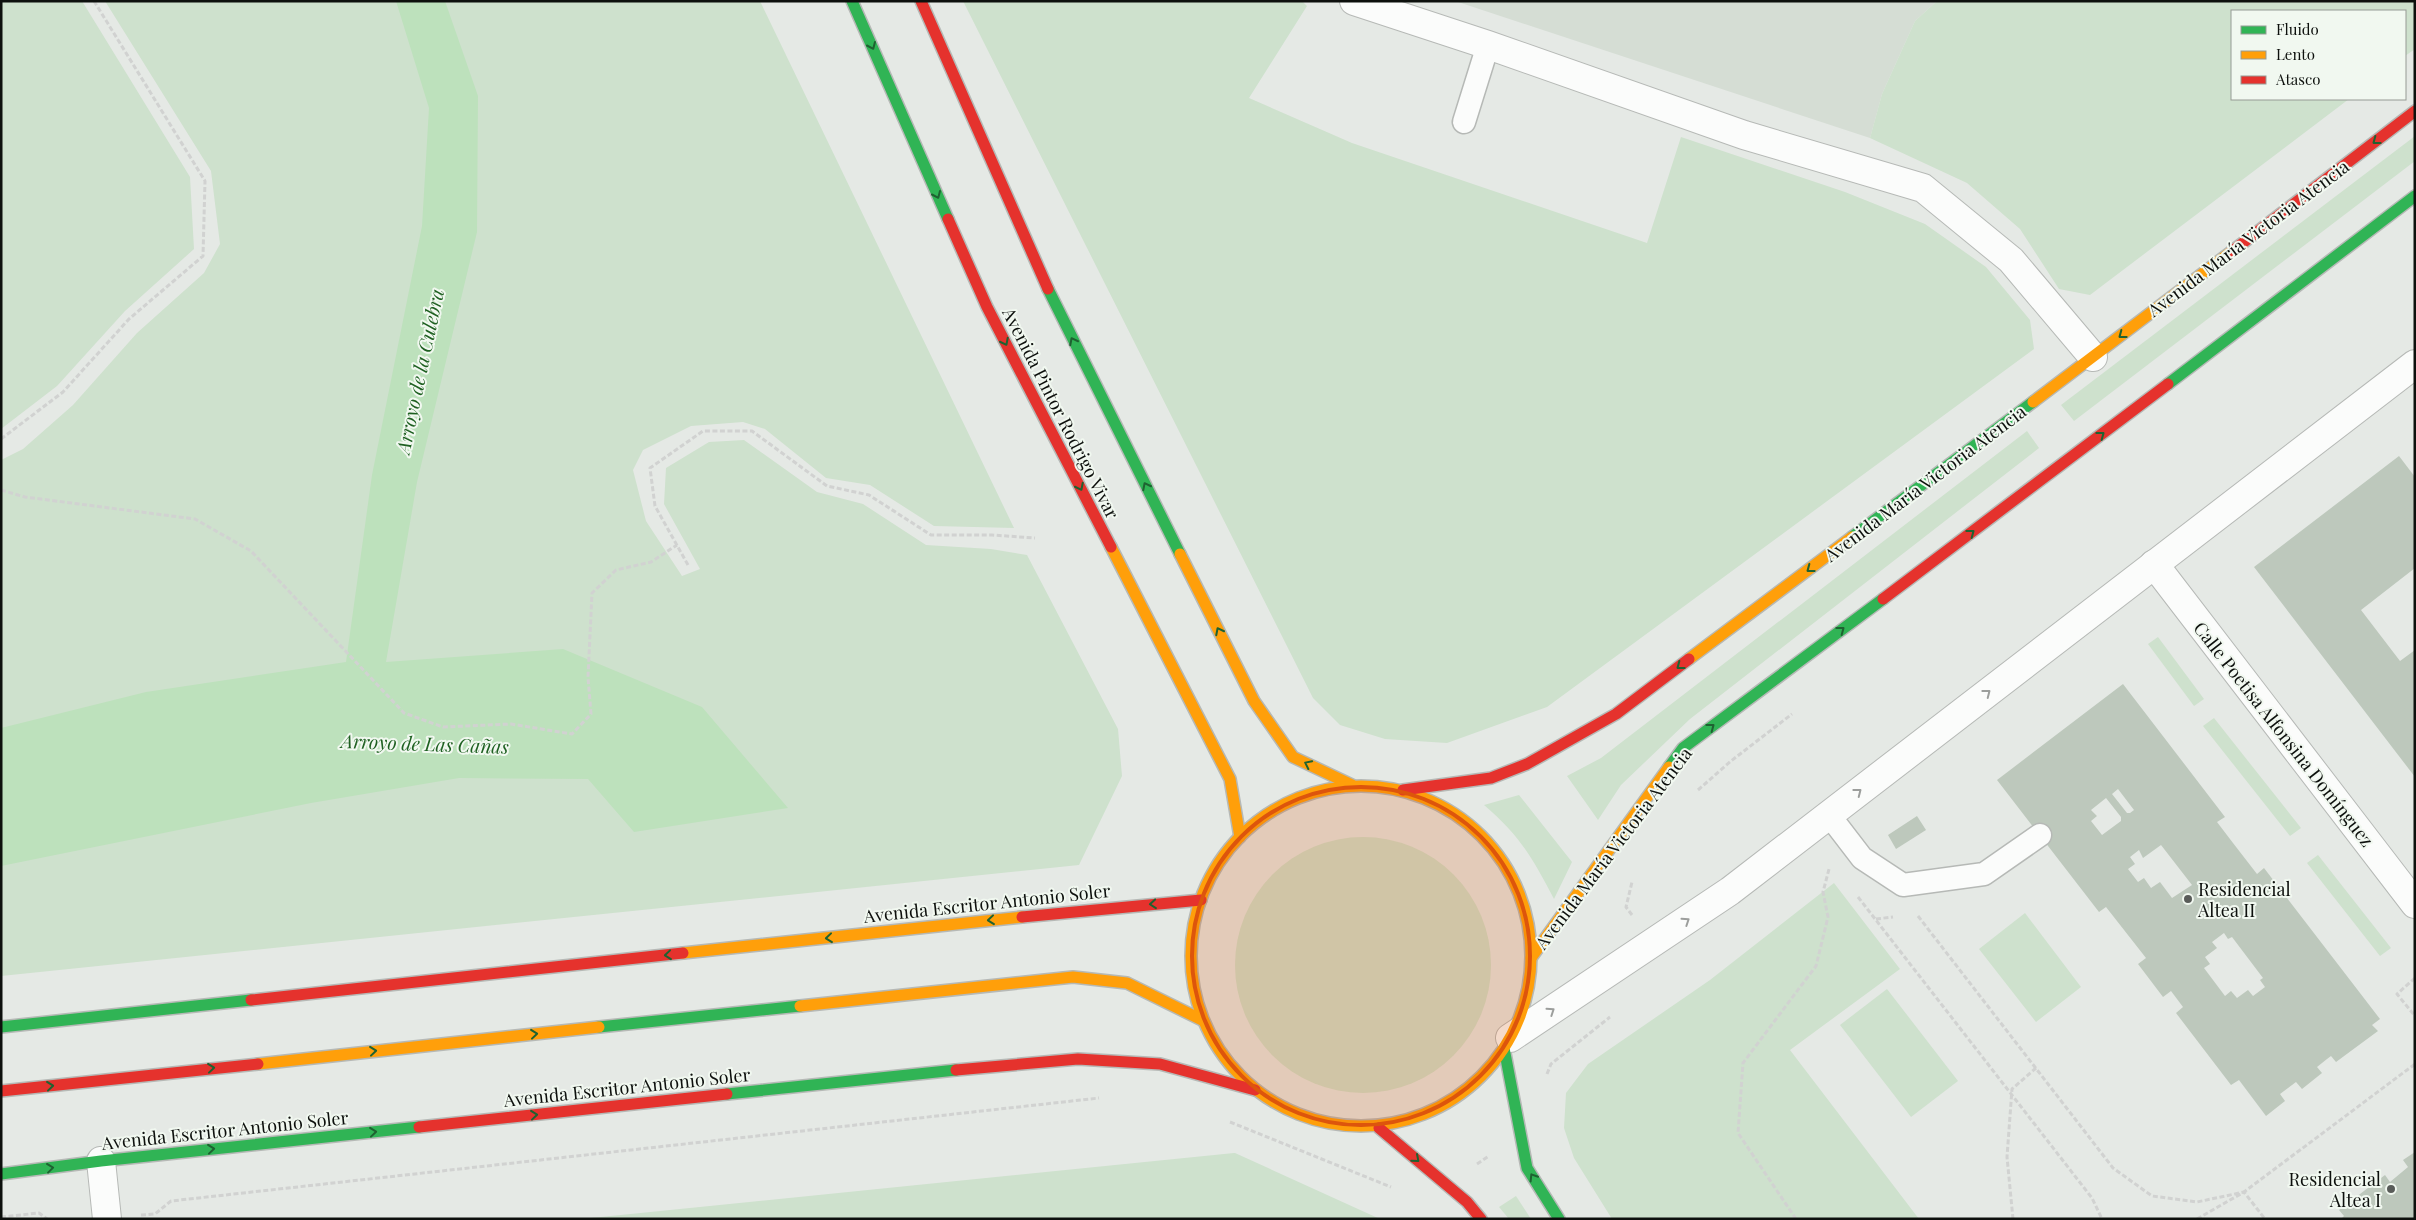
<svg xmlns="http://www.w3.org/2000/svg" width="2416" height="1220" viewBox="0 0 2416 1220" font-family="'Playfair Display',serif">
<rect width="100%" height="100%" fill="#e5e9e5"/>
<!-- built -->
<path fill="#d5ddd4" d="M 1455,1 L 1937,1 L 1915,21 L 1882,94 L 1870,138 Z"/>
<!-- green -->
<g fill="#cee1cd">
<path d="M 1,1 L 82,1 L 190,177 L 194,249 L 125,311 L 57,386 L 1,429 Z"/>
<path d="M 105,1 L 760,1 L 1014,528 L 934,526 L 870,485 L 826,478 L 765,429 L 743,422 L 691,426 L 643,450 L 633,470 L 646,521 L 682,576 L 700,569 L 664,504 L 666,468 L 709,442 L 744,440 L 817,492 L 863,504 L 926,545 L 991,549 L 1027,555 L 1118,729 L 1122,776 L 1079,865 L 1,976 L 1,460 L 23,449 L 73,405 L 137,333 L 204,273 L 220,244 L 211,171 Z"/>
<path d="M 963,1 L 1302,1 L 1307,6 L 1249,98 L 1352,143 L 1647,243 L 1681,137 L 1845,192 L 1925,224 L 1986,267 L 2030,320 L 2034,349 L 1547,707 L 1447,743 L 1385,739 L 1340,725 L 1313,698 Z"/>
<path d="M 1937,1 L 2415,1 L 2415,49 L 2405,56 L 2405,11 L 2232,11 L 2232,99 L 2349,99 L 2090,295 L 2059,289 L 2020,229 L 1967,183 L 1870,138 L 1882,94 L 1915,21 Z"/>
<path d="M 2415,136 L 2415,161 L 2074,421 L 2061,405 Z"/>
<path d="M 2027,431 L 2039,448 L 1690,719 L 1621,785 L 1598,820 L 1567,776 L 1601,758 Z"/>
<path d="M 2158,637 L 2204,699 L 2194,706 L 2148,644 Z"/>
<path d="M 2214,718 L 2301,828 L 2290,836 L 2203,726 Z"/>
<path d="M 1519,795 L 1572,862 L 1554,899 C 1532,857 1520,836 1484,805 Z"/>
<circle cx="1363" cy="965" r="128"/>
<path d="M 2318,855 L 2391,948 L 2380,956 L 2307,863 Z"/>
<path d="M 1834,883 L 1900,969 L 1790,1050 L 1919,1219 L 1612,1219 L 1574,1158 L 1564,1128 L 1566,1093 L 1588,1064 L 1710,980 Z"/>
<path d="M 2025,913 L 2081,987 L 2036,1022 L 1979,949 Z"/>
<path d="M 1887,989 L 1958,1081 L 1911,1117 L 1840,1025 Z"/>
<path d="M 1235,1153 L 1380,1219 L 581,1219 L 1234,1153 Z"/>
<path d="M 1516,1196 L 1531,1219 L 1509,1219 L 1499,1207 Z"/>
</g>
<!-- water -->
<path fill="#bde1bc" d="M 396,1 L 445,1 L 478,96 L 477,232 L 417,482 L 386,662 L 563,649 L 702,707 L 788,808 L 634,832 L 588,779 L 459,778 L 311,803 L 1,866 L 1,728 L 146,692 L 346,662 L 372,475 L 422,226 L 429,108 Z"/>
<!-- building -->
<g fill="#bdc8bc" fill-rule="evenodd">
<path d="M 2399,456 L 2415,477 L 2415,568 L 2361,610 L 2400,661 L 2415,650 L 2415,777 L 2254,567 Z"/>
<path d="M 2123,684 L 2225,817 L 2217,822 L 2233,843 L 2257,874 L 2264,868 L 2380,1019 L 2372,1025 L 2378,1031 L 2336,1062 L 2331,1056 L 2327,1059 L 2317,1067 L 2322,1073 L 2302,1089 L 2296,1082 L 2280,1094 L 2285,1101 L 2266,1116 L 2239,1080 L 2231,1085 L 2176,1013 L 2183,1007 L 2171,991 L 2163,997 L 2138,964 L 2146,958 L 2106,907 L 2099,912 L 1997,780 ZM 2118,789 L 2134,810 L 2130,813 L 2127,813 L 2112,794 ZM 2106,798 L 2121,817 L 2121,821 L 2102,835 L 2091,821 L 2097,816 L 2091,810 ZM 2161,845 L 2192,885 L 2172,898 L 2160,882 L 2151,888 L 2144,878 L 2138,882 L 2128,869 L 2135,864 L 2130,857 L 2139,850 L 2143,858 ZM 2224,933 L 2228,939 L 2232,937 L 2263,978 L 2260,980 L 2265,987 L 2253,996 L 2248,990 L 2237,998 L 2231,991 L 2225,996 L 2204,968 L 2210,964 L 2205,957 L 2217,948 L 2212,942 Z"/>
<path d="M 1917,816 L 1926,830 L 1896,849 L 1888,835 Z"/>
<path d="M 2415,1152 L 2415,1219 L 2341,1219 L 2344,1216 L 2339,1210 L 2385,1175 L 2390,1182 L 2408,1167 L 2403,1160 Z"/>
</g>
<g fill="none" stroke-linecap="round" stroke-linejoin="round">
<defs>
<g id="lane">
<path d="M 1464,122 L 1488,45"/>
<path d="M 1829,815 L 1862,858 L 1903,885 L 1984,874 L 2040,835"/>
</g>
<g id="street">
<path d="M 1354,1 L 1488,45 L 1744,135 L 1923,188 L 2011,260 L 2093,357"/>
<path d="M 2154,564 L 2415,904"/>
<path d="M 1510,1038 L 1730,891 L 2415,364"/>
<path d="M 101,1161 L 107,1219"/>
</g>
<g id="fast">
<path d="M 852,1 L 948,219"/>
<path d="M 1048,289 L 1180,554"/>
<path d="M 2168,384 L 2415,196"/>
<path d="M 1852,537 L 2033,402"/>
<path d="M 1669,767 L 1683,748 L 1883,599"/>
<path d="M 1,1027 L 251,1000"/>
<path d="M 599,1027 L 800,1006"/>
<path d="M 1504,1048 L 1527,1168 L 1559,1219"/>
<path d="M 727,1094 L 956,1070"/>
<path d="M 1,1174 L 101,1161 L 419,1127"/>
</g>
<g id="slow">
<path d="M 2033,402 L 2231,252"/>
<path d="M 1111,547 L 1230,779 L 1240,837"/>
<path d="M 1180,554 L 1254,701 L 1293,757 L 1352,785"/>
<path d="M 1689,659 L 1852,537"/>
<circle cx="1361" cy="956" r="170"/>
<path d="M 683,953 L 1022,917"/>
<path d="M 1531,958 L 1669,767"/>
<path d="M 800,1006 L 1073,977 L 1127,983 L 1202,1020"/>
<path d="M 258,1064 L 599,1027"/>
</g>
<g id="jam">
<path d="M 921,1 L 1048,289"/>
<path d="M 948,219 L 987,307 L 1111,547"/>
<path d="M 2231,252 L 2415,111"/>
<path d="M 1883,599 L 2168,384"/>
<path d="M 1403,790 L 1491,778 L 1527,764 L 1616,714 L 1689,659"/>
<path d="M 1022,917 L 1201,900"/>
<path d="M 251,1000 L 683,953"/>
<path d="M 956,1070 L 1078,1059 L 1160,1064 L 1255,1090"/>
<path d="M 1,1091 L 258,1064"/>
<path d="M 419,1127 L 727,1094"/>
<path d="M 1379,1128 L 1467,1202 L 1481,1219"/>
</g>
</defs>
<!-- lane casing -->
<use href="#lane" stroke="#b6b9b6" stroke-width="25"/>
<!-- street casing -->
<use href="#street" stroke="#b6b9b6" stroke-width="30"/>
<!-- fast casing -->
<use href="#fast" stroke="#b6b9b6" stroke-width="14"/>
<!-- slow casing -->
<use href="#slow" stroke="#b6b9b6" stroke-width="14"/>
<!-- jam casing -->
<use href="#jam" stroke="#b6b9b6" stroke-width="14"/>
<!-- path -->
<g stroke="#d1d2d1" stroke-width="3" stroke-dasharray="5 2.5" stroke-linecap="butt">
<path d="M 1,439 L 63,392 L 129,319 L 203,256 L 205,181 L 94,1"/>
<path d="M 1,490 L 25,497 L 195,519 L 251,551 L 404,713 L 443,727 L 511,724 L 572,734 L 591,714 L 588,677 L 592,593 L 616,570 L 651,562 L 677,545"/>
<path d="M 688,565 L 655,506 L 650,468 L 703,431 L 752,431 L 827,486 L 869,495 L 931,535 L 992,535 L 1035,538"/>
<path d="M 1698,790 L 1731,761 L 1792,714"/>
<path d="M 1858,897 L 2092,1198 L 2102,1219"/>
<path d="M 1632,915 L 1626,907 L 1632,882"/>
<path d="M 1918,916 L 2113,1168 L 2152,1196 L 2197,1202 L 2244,1192 L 2265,1219"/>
<path d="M 1876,919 L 1893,917"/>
<path d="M 2415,978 L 2397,994 L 2415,1016"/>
<path d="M 1547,1074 L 1551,1064 L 1610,1017"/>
<path d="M 1230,1122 L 1391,1187"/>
<path d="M 1477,1164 L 1489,1156"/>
<path d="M 141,1215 L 155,1214 L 171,1201 L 1099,1098"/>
<path d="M 1,1217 L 39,1213 L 47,1219"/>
<path d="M 1796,1219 L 1738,1133 L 1743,1063 L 1816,966 L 1828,917 L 1823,892 L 1829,869"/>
<path d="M 2013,1219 L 2007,1157 L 2012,1089 L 2036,1068"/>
<path d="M 2197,1219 L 2244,1192 L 2415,1064"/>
</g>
<!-- lane -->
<use href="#lane" stroke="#fbfcfb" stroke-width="22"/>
<!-- street -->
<use href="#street" stroke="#fbfcfb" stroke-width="28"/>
<!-- fast -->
<use href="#fast" stroke="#30b455" stroke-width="11"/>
<!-- slow -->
<use href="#slow" stroke="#ff9f0a" stroke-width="11"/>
<!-- jam -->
<use href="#jam" stroke="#e5322d" stroke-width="11"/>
</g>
<!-- one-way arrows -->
<defs><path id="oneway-chevron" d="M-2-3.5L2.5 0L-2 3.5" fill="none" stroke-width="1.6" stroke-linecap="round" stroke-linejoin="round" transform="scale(1.25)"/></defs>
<g stroke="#1e6231">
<use href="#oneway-chevron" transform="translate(872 46) rotate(66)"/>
<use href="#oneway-chevron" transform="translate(2376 141) rotate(143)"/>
<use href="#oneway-chevron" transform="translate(937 195) rotate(66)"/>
<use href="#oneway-chevron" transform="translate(2122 335) rotate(143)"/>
<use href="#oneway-chevron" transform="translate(1073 341) rotate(-117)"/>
<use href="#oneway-chevron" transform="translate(1005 342) rotate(63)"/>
<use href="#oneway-chevron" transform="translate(2101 435) rotate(-37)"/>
<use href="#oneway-chevron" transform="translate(1146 486) rotate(-117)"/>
<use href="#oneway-chevron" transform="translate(1080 487) rotate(63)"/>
<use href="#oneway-chevron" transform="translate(1971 533) rotate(-37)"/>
<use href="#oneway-chevron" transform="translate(1810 569) rotate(143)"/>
<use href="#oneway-chevron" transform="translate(1841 630) rotate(-37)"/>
<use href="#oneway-chevron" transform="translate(1219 631) rotate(-117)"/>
<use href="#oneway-chevron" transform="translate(1680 666) rotate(143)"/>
<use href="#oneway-chevron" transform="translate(1711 727) rotate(-37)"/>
<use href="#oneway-chevron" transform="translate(1308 764) rotate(-154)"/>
<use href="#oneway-chevron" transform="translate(1153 904) rotate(175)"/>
<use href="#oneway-chevron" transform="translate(991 920) rotate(174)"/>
<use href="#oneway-chevron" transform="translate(829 938) rotate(174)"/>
<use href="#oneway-chevron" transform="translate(668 955) rotate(174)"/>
<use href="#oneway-chevron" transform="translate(534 1034) rotate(-6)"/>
<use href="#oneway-chevron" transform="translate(373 1051) rotate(-6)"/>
<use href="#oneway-chevron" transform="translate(211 1068) rotate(-6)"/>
<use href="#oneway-chevron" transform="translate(50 1086) rotate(-6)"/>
<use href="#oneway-chevron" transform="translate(534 1115) rotate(-6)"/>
<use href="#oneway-chevron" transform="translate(373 1132) rotate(-6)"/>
<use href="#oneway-chevron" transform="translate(211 1149) rotate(-6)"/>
<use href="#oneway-chevron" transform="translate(1416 1159) rotate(41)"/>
<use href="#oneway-chevron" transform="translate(50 1168) rotate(-7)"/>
<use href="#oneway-chevron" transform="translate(1533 1177) rotate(-122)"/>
</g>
<g stroke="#9c9e9c">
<use href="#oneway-chevron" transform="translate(1987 693) rotate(-38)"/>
<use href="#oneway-chevron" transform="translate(1858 792) rotate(-38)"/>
<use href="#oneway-chevron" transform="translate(1686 921) rotate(-34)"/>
<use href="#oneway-chevron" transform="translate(1551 1011) rotate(-34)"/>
</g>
<!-- marked area -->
<path fill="#dd550c" fill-opacity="0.2" stroke="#dd550c" stroke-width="4" stroke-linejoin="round" d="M1192 956a169 169 0 1 1 338 0a169 169 0 1 1-338 0Z"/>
<!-- markers -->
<g fill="#595c59" stroke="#f1f8f0" stroke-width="2">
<circle cx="2188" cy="899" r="5"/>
<circle cx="2391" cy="1189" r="5"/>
</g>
<g text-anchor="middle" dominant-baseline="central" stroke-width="4" stroke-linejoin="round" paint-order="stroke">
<!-- street labels -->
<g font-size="18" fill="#0d100d" stroke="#f1f8f0">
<text transform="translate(2248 238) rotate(-37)">Avenida María Victoria Atencia</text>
<text transform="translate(1061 413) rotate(63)">Avenida Pintor Rodrigo Vivar</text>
<text transform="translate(1925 483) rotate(-37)">Avenida María Victoria Atencia</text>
<text transform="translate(2284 734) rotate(52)">Calle Poetisa Alfonsina Domínguez</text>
<text transform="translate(1613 848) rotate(-53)">Avenida María Victoria Atencia</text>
<text transform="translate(987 903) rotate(-6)">Avenida Escritor Antonio Soler</text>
<text transform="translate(627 1087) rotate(-6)">Avenida Escritor Antonio Soler</text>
<text transform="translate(225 1130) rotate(-6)">Avenida Escritor Antonio Soler</text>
</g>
<!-- poi labels -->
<g font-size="18" fill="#0d100d" stroke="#f1f8f0" text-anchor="start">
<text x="2198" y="889">Residencial<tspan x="2198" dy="21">Altea II</tspan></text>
<text x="2381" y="1179" text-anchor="end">Residencial<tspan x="2381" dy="21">Altea I</tspan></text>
</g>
<!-- water labels -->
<g font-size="19" font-style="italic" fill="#1e6021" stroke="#f1f8f0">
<text transform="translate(419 371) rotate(-78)">Arroyo de la Culebra</text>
<text transform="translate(425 743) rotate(2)">Arroyo de Las Cañas</text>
</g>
</g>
<!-- border -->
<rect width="2416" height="1220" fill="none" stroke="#0d100d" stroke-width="5"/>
<!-- legend -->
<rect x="2231" y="10" width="175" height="90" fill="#f1f8f0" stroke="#969b95"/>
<rect x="2241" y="26" width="25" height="8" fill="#30b455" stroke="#969b95"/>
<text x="2276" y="35" font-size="15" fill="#0d100d">Fluido</text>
<rect x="2241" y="51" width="25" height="8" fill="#ff9f0a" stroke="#969b95"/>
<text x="2276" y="60" font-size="15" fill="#0d100d">Lento</text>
<rect x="2241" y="76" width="25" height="8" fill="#e5322d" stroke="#969b95"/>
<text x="2276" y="85" font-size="15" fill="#0d100d">Atasco</text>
</svg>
